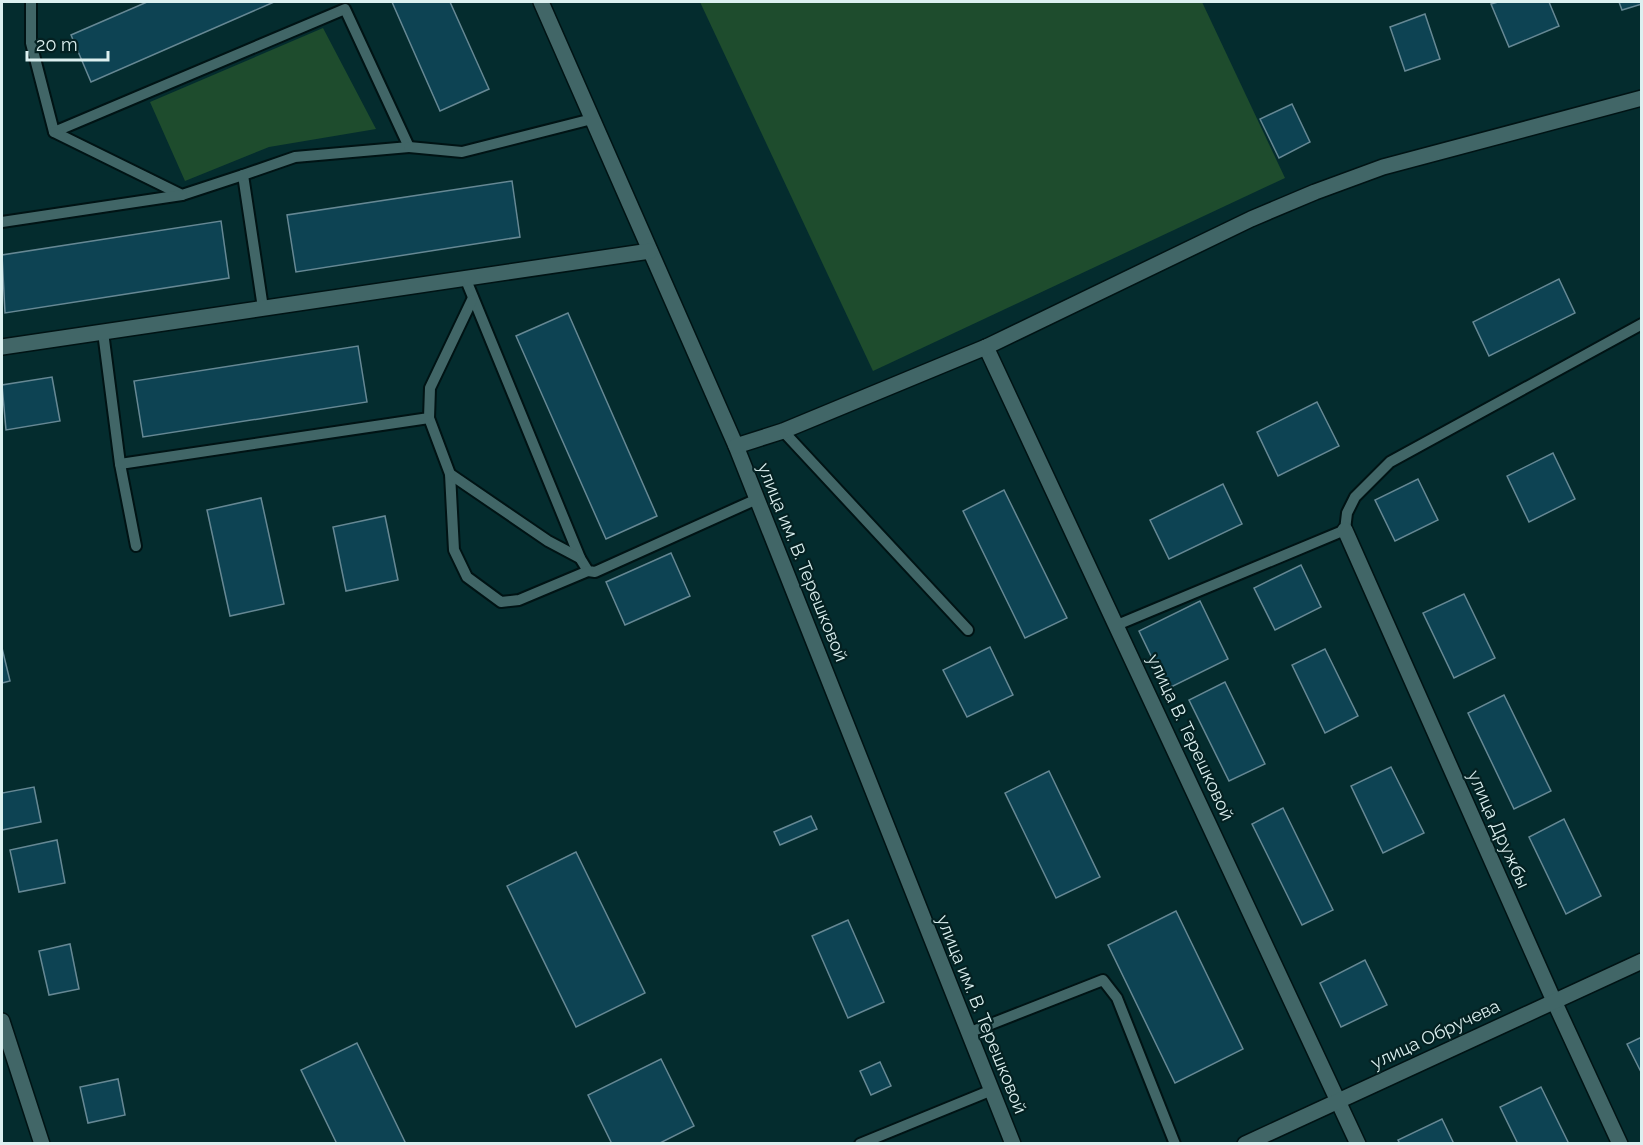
<svg xmlns="http://www.w3.org/2000/svg" width="1643" height="1145" viewBox="0 0 1643 1145" font-family="Raleway,sans-serif">
<rect width="100%" height="100%" fill="#042c2e"/>
<!-- green -->
<g fill="#1e4c2d">
<path d="M 700,2 L 1202,2 L 1285,178 L 873,371 Z"/>
<path d="M 323,28 L 376,129 L 269,147 L 185,181 L 150,102 Z"/>
</g>
<!-- building -->
<g fill="#0d4353" stroke="#668894" stroke-width="1.5">
<path d="M 147,2 L 274,2 L 91,82 L 71,35 Z"/>
<path d="M 392,2 L 450,2 L 489,89 L 440,111 Z"/>
<path d="M 1498,2 L 1549,2 L 1559,26 L 1509,47 L 1491,4 Z"/>
<path d="M 1619,2 L 1642,2 L 1642,4 L 1622,10 Z"/>
<path d="M 1425,14 L 1440,59 L 1405,71 L 1390,27 Z"/>
<path d="M 1292,104 L 1310,142 L 1279,158 L 1260,119 Z"/>
<path d="M 512,181 L 520,237 L 296,272 L 287,215 Z"/>
<path d="M 221,221 L 229,278 L 5,313 L 2,255 Z"/>
<path d="M 1559,279 L 1575,313 L 1489,356 L 1473,322 Z"/>
<path d="M 568,313 L 657,516 L 606,539 L 516,336 Z"/>
<path d="M 358,346 L 367,402 L 143,437 L 134,381 Z"/>
<path d="M 52,377 L 60,421 L 6,430 L 2,385 Z"/>
<path d="M 1317,402 L 1339,446 L 1278,476 L 1257,432 Z"/>
<path d="M 1553,453 L 1575,499 L 1529,522 L 1507,476 Z"/>
<path d="M 1418,479 L 1438,520 L 1395,541 L 1375,500 Z"/>
<path d="M 1223,484 L 1242,524 L 1169,559 L 1150,520 Z"/>
<path d="M 1004,490 L 1067,618 L 1025,638 L 963,511 Z"/>
<path d="M 261,498 L 284,604 L 230,616 L 207,510 Z"/>
<path d="M 385,516 L 398,580 L 346,591 L 333,527 Z"/>
<path d="M 671,553 L 690,596 L 625,625 L 606,582 Z"/>
<path d="M 1301,565 L 1321,607 L 1275,630 L 1254,588 Z"/>
<path d="M 1464,594 L 1495,658 L 1454,678 L 1423,613 Z"/>
<path d="M 1200,601 L 1228,659 L 1167,689 L 1139,631 Z"/>
<path d="M 990,647 L 1013,695 L 967,717 L 943,670 Z"/>
<path d="M 2,648 L 10,681 L 2,683 Z"/>
<path d="M 1325,649 L 1358,716 L 1325,733 L 1292,665 Z"/>
<path d="M 1225,682 L 1265,764 L 1229,781 L 1189,700 Z"/>
<path d="M 1504,695 L 1551,791 L 1514,809 L 1468,713 Z"/>
<path d="M 1391,767 L 1424,833 L 1383,853 L 1351,786 Z"/>
<path d="M 1049,771 L 1100,877 L 1056,898 L 1005,793 Z"/>
<path d="M 34,787 L 41,822 L 2,830 L 2,793 Z"/>
<path d="M 1283,808 L 1333,910 L 1302,925 L 1252,824 Z"/>
<path d="M 811,816 L 817,829 L 780,845 L 774,832 Z"/>
<path d="M 1564,819 L 1601,896 L 1566,914 L 1529,837 Z"/>
<path d="M 57,840 L 65,883 L 19,892 L 10,850 Z"/>
<path d="M 576,852 L 645,993 L 576,1027 L 507,886 Z"/>
<path d="M 1176,911 L 1243,1049 L 1175,1083 L 1108,945 Z"/>
<path d="M 848,920 L 884,1002 L 848,1018 L 812,936 Z"/>
<path d="M 70,944 L 79,989 L 49,995 L 39,951 Z"/>
<path d="M 1365,960 L 1387,1005 L 1341,1027 L 1320,983 Z"/>
<path d="M 1642,1037 L 1642,1074 L 1627,1044 Z"/>
<path d="M 357,1043 L 406,1144 L 337,1144 L 301,1070 Z"/>
<path d="M 661,1059 L 694,1126 L 658,1144 L 612,1144 L 588,1095 Z"/>
<path d="M 880,1062 L 891,1086 L 871,1095 L 860,1071 Z"/>
<path d="M 118,1079 L 125,1115 L 88,1123 L 80,1087 Z"/>
<path d="M 1541,1087 L 1569,1144 L 1518,1144 L 1500,1107 Z"/>
<path d="M 1442,1119 L 1454,1144 L 1400,1144 L 1398,1140 Z"/>
</g>
<g fill="none" stroke-linecap="round" stroke-linejoin="round">
<defs>
<g id="lane">
<path d="M 31,2 L 31,43 L 54,132 L 345,9 L 409,147 L 295,157 L 243,175 L 263,308"/>
<path d="M 54,132 L 182,195 L 243,175"/>
<path d="M 409,147 L 462,152 L 592,119"/>
<path d="M 2,222 L 182,195"/>
<path d="M 466,280 L 580,558 L 588,571 L 595,572 L 757,499"/>
<path d="M 103,332 L 120,464 L 136,546"/>
<path d="M 429,418 L 450,474 L 454,550 L 467,577 L 501,602 L 519,600 L 588,571"/>
<path d="M 783,431 L 968,630"/>
<path d="M 120,464 L 429,418 L 430,388 L 472,300"/>
<path d="M 450,474 L 548,541 L 580,558"/>
<path d="M 1117,625 L 1345,530 L 1347,513 L 1355,497 L 1390,462 L 1642,324"/>
<path d="M 968,1033 L 1103,980 L 1117,998 L 1175,1144"/>
<path d="M 860,1144 L 992,1090"/>
</g>
<g id="street">
<path d="M 541,2 L 736,446 L 1013,1144"/>
<path d="M 2,347 L 650,251"/>
<path d="M 986,347 L 1358,1144"/>
<path d="M 736,446 L 783,431 L 986,347 L 1251,219 L 1315,192 L 1383,167 L 1642,98"/>
<path d="M 1345,530 L 1554,1001 L 1620,1144"/>
<path d="M 2,1021 L 42,1144"/>
<path d="M 1245,1144 L 1642,961"/>
</g>
</defs>
<!-- lane casing -->
<use href="#lane" stroke="#001314" stroke-width="14"/>
<!-- street casing -->
<use href="#street" stroke="#001314" stroke-width="18"/>
<!-- lane -->
<use href="#lane" stroke="#416667" stroke-width="10"/>
<!-- street -->
<use href="#street" stroke="#416667" stroke-width="15"/>
</g>
<g text-anchor="middle" dominant-baseline="central" stroke-width="4.5" stroke-linejoin="round" paint-order="stroke">
<!-- street labels -->
<g font-size="18" fill="#dcf0f0" stroke="#042122">
<text transform="translate(803 562) rotate(68)">улица им. В. Терешковой</text>
<text transform="translate(1191 737) rotate(65)">улица В. Терешковой</text>
<text transform="translate(1499 829) rotate(66)">улица Дружбы</text>
<text transform="translate(982 1014) rotate(68)">улица им. В. Терешковой</text>
<text transform="translate(1435 1034) rotate(-25)">улица Обручева</text>
</g>
</g>
<!-- border -->
<rect width="1643" height="1145" fill="none" stroke="#dcf0f0" stroke-width="6"/>
<!-- scale -->
<path d="M27 51v9h81v-9" fill="none" stroke="#dcf0f0" stroke-width="3"/>
<text x="36" y="51" font-size="18" fill="#dcf0f0" stroke="#042122" stroke-width="4.5" paint-order="stroke">20 m</text>
</svg>
